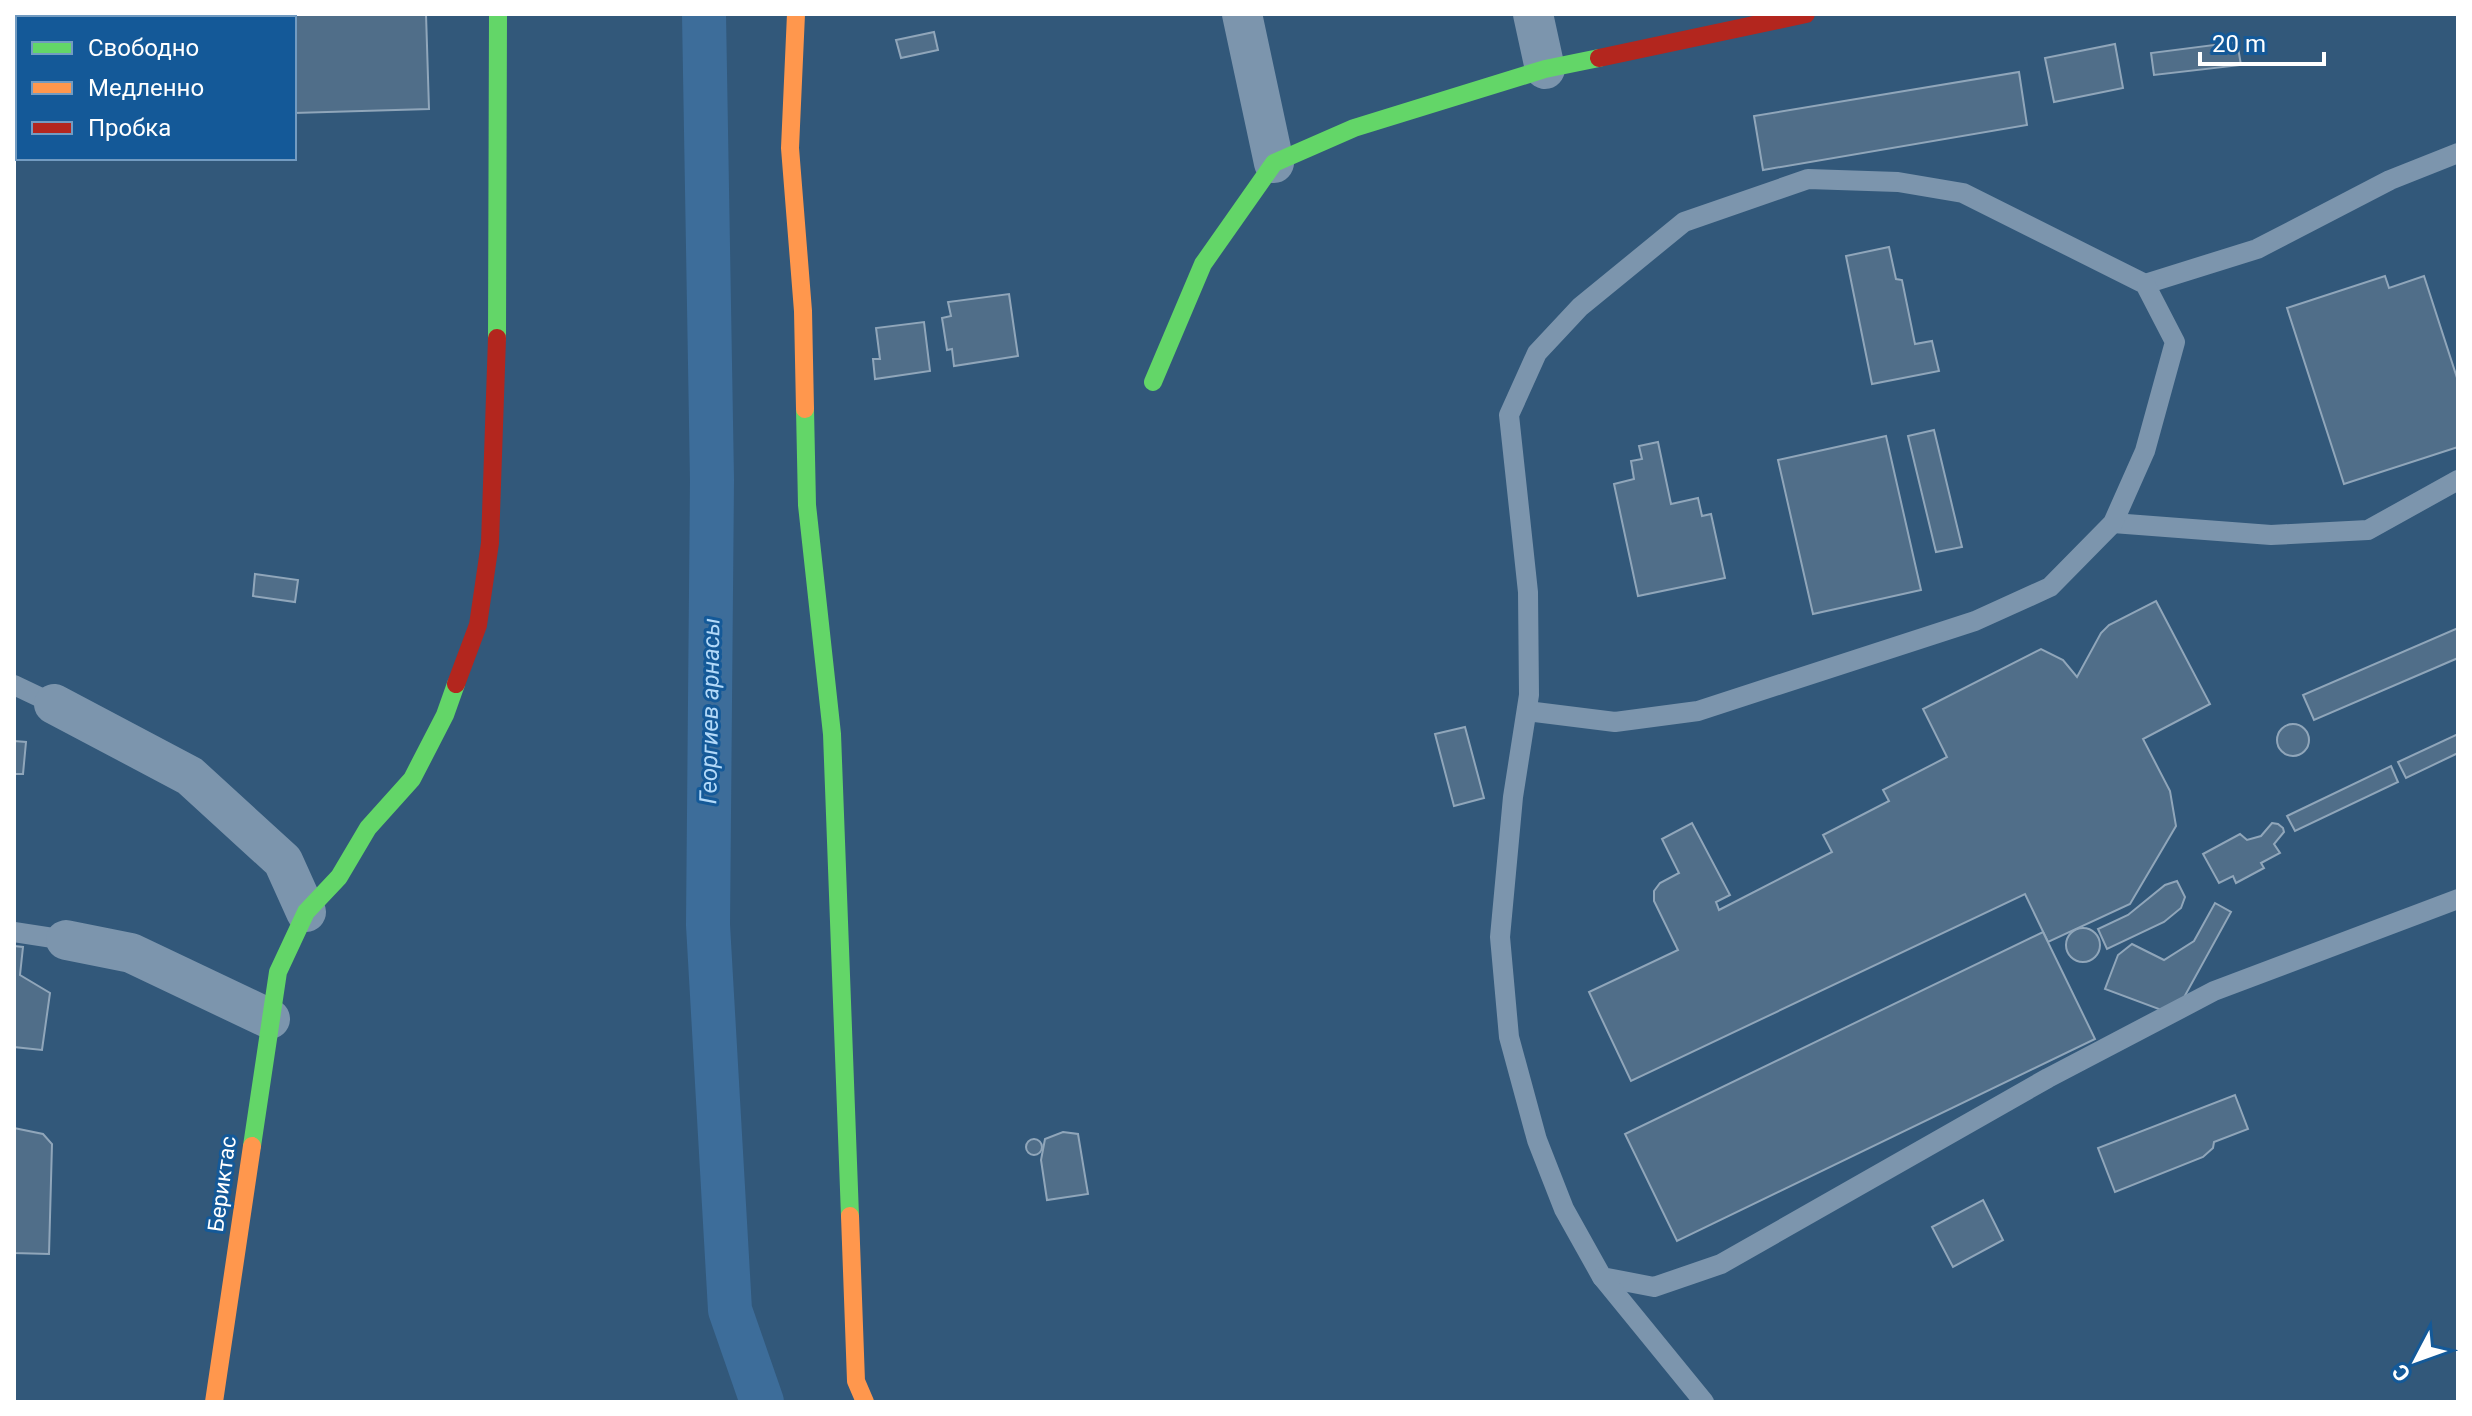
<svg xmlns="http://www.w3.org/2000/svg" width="2472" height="1416" viewBox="0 0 2472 1416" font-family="Roboto,sans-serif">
<rect width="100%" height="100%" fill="#32587a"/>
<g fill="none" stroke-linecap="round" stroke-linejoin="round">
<!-- canal -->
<path stroke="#3d6d9a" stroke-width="44" d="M 704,14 L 712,480 L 708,925 L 730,1310 L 762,1402"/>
</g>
<!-- building -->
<g fill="#506e89" stroke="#90a6ba" stroke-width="2">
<path d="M 245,14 L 426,14 L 429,109 L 294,113 L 294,18 L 245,18 Z"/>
<path d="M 934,32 L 938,50 L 901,58 L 896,40 Z"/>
<path d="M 2237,42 L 2241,65 L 2154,75 L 2151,53 Z"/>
<path d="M 2115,44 L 2123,88 L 2054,102 L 2045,58 Z"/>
<path d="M 2019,72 L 2027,125 L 1763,170 L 1754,116 Z"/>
<path d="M 1889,247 L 1896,279 L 1902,280 L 1915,344 L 1932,341 L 1939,371 L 1872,384 L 1846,256 Z"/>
<path d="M 2385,276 L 2389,288 L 2424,276 L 2458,381 L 2458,447 L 2344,484 L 2287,308 Z"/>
<path d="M 1009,294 L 1018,356 L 954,366 L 952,349 L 947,350 L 942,318 L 951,316 L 948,302 Z"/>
<path d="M 924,322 L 930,371 L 875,379 L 873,359 L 880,359 L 876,328 Z"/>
<path d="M 1934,430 L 1962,547 L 1936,552 L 1908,436 Z"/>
<path d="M 1886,436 L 1921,590 L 1813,614 L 1778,460 Z"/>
<path d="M 1658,442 L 1671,504 L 1698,498 L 1702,516 L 1711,514 L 1725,578 L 1638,596 L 1614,484 L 1634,479 L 1631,461 L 1642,459 L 1639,446 Z"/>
<path d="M 255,574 L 298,580 L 295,602 L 253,596 Z"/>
<path d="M 2156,601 L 2210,704 L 2143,739 L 2170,791 L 2176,826 L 2130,904 L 2048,942 L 2025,894 L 1631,1081 L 1589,992 L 1678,950 L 1654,901 L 1654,891 L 1660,883 L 1679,873 L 1662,839 L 1692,823 L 1730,895 L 1716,902 L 1719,910 L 1832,852 L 1823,835 L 1889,801 L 1883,790 L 1947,757 L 1923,709 L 2041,649 L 2063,660 L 2077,677 L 2101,633 L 2109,625 Z"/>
<path d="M 2458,628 L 2458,658 L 2314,720 L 2303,695 Z"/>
<circle cx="2293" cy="740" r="16"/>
<path d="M 1465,727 L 1484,798 L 1454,806 L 1435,734 Z"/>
<path d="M 2458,734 L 2458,753 L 2406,778 L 2398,762 Z"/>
<path d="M 14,741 L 26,742 L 23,774 L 14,774 Z"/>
<path d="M 2391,766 L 2398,782 L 2295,831 L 2287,816 Z"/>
<path d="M 2272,823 L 2278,824 L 2283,828 L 2284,832 L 2274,844 L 2280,853 L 2261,863 L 2264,868 L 2236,883 L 2233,876 L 2219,883 L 2203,854 L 2240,834 L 2247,840 L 2261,836 Z"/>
<path d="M 2177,881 L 2185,897 L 2181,908 L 2164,922 L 2107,949 L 2098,929 L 2128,915 L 2165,885 Z"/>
<path d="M 2215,903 L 2231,912 L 2182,1001 L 2164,1011 L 2105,989 L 2118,955 L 2132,944 L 2164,960 L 2194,941 Z"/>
<circle cx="2083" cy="945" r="17"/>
<path d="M 2043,932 L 2095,1039 L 1677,1241 L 1625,1134 Z"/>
<path d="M 14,946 L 23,947 L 20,975 L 50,993 L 42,1050 L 14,1047 Z"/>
<path d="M 2235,1095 L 2248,1129 L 2214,1142 L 2213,1148 L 2203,1157 L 2115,1192 L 2098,1148 Z"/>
<path d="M 14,1128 L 43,1134 L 52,1144 L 49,1254 L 14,1253 Z"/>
<path d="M 1063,1132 L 1078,1134 L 1088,1194 L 1047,1200 L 1041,1160 L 1045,1139 Z"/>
<circle cx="1034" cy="1147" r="8"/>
<path d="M 1983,1200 L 2003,1240 L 1953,1267 L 1932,1227 Z"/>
</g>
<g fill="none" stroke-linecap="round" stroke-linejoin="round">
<!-- lane -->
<g stroke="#7c95ad" stroke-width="20">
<path d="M 2145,284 L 2257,249 L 2390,180 L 2458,153"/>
<path d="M 2113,523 L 2271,535 L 2368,530 L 2458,480"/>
<path d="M 14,685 L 54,704"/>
<path d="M 1527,711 L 1615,722 L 1698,711 L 1975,621 L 2050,587 L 2113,523 L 2145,451 L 2175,342 L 2145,284 L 1963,193 L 1898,182 L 1808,179 L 1684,222 L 1580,307 L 1537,353 L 1509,415 L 1528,592 L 1529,695 L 1513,797 L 1500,937 L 1509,1037 L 1537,1140 L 1564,1209 L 1602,1277 L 1654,1287 L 1721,1264 L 2048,1078 L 2214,991 L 2458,899"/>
<path d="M 14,932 L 66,940"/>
<path d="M 1602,1277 L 1704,1402"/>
</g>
<!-- street -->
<g stroke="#7c95ad" stroke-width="40">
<path d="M 1242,14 L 1274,163"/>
<path d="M 1533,14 L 1545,69"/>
<path d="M 54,704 L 190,776 L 283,861 L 306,912"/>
<path d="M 66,940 L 131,953 L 270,1019"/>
</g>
<!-- fast -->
<g stroke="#63d668" stroke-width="18">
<path d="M 497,338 L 498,14"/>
<path d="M 1153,382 L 1203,264 L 1274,163 L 1354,128 L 1545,69 L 1599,58"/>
<path d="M 805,409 L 807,505 L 832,734 L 850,1216"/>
<path d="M 252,1146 L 278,972 L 306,912 L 339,877 L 368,828 L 412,779 L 445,715 L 456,684"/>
</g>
<!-- slow -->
<g stroke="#ff974d" stroke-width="18">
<path d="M 796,14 L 790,148 L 803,311 L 805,409"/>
<path d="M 850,1216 L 856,1381 L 865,1402"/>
<path d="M 214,1402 L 252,1146"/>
</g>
<!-- jam -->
<g stroke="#b3261e" stroke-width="18">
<path d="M 1599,58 L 1806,14"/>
<path d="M 456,684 L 478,625 L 490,543 L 497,338"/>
</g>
</g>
<g text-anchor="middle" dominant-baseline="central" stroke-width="6" stroke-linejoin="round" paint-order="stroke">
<!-- street labels -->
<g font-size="22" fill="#fff" stroke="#145998">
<text transform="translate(222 1184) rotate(-82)">Бериктас</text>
</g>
<!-- water labels -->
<g font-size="24" font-style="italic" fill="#b2d9f9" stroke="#145998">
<text transform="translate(710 711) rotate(-89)">Георгиев арнасы</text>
</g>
</g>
<!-- border -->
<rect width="2472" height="1416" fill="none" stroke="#ffffff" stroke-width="32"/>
<!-- legend -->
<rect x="16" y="16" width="280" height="144" fill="#145998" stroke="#729bc1" stroke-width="2"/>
<rect x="32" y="42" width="40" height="12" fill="#63d668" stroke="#729bc1" stroke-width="2"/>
<text x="88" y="56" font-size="24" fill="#ffffff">Свободно</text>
<rect x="32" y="82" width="40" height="12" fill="#ff974d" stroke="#729bc1" stroke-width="2"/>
<text x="88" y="96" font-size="24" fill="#ffffff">Медленно</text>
<rect x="32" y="122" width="40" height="12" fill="#b3261e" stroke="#729bc1" stroke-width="2"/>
<text x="88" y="136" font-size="24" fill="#ffffff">Пробка</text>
<!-- north arrow -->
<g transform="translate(2416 1360) rotate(229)" stroke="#145998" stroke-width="6" paint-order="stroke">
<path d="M0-6L14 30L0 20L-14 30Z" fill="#ffffff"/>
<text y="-12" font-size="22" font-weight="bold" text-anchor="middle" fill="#ffffff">С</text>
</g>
<!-- scale -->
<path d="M2200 52v12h124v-12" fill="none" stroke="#ffffff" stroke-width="4"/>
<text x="2212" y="52" font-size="24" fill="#ffffff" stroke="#145998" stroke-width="6" paint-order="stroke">20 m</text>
</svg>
